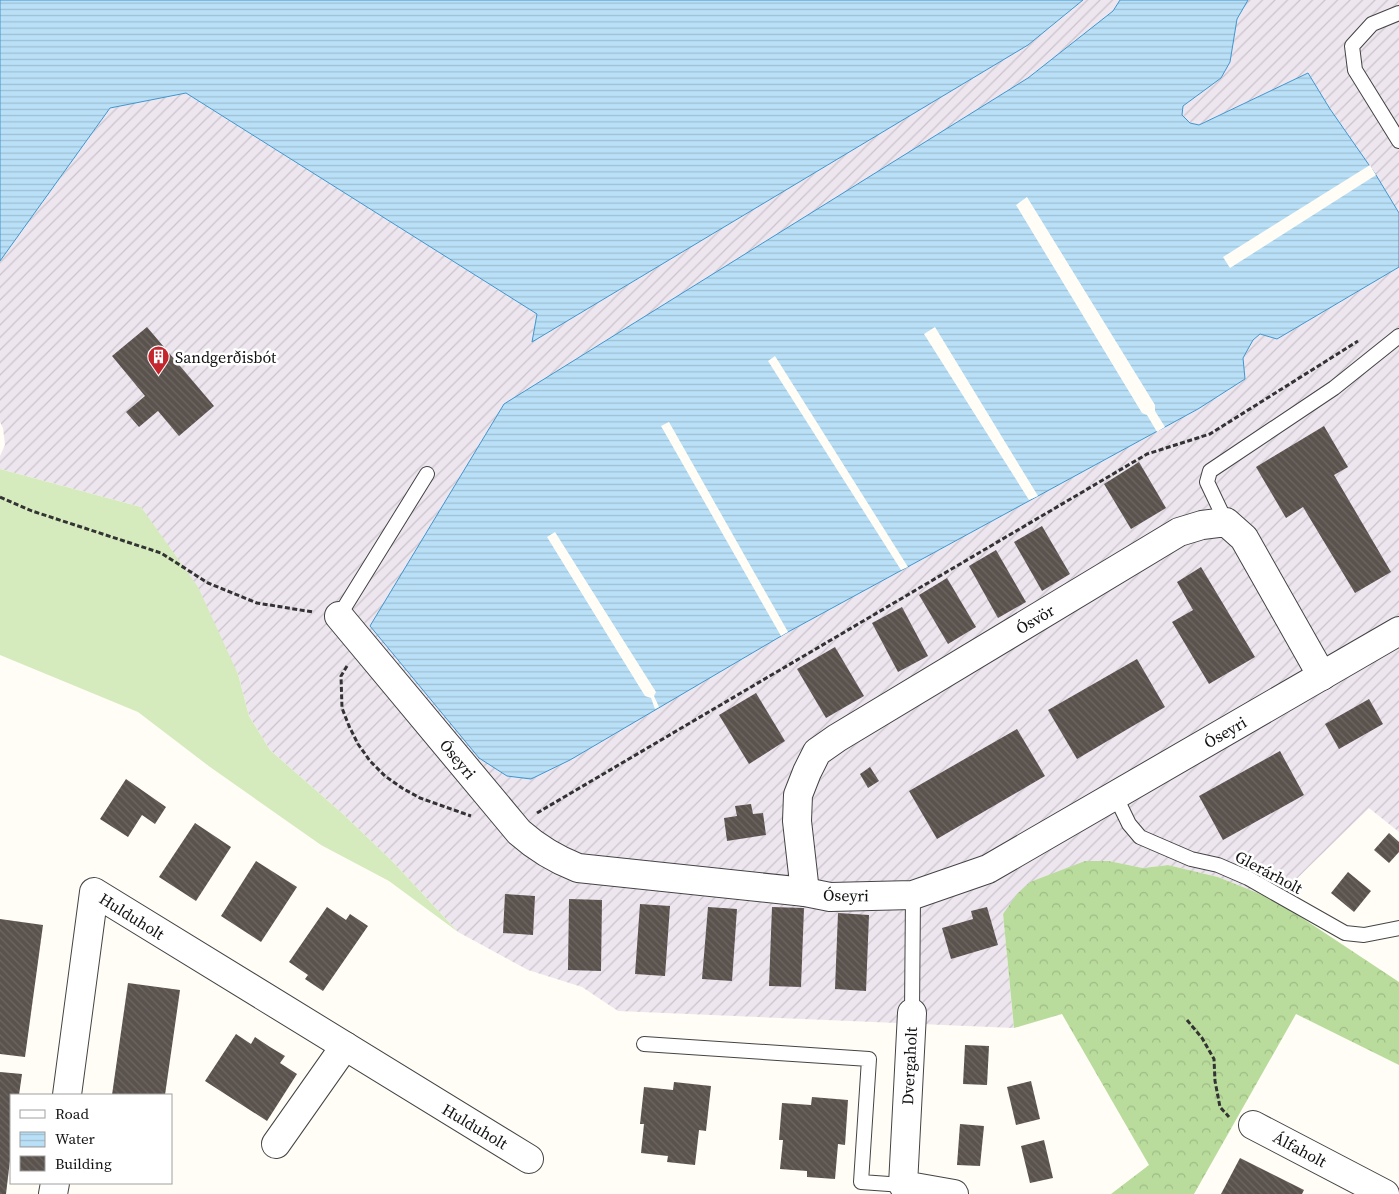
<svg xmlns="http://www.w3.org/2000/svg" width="1399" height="1194" viewBox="0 0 1399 1194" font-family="'Source Serif 4',serif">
<defs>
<pattern id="industrial-furrows" width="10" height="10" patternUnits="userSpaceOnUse" patternTransform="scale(1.25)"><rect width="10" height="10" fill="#eee6ef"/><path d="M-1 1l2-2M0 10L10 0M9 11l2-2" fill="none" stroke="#cbc4cc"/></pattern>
<pattern id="forest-crowns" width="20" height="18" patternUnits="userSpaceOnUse" patternTransform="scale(1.25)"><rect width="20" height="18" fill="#b9dc9c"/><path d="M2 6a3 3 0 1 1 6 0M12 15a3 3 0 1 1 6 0" fill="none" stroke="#9ebc85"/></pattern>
<pattern id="water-rules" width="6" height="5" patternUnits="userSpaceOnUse" patternTransform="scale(1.25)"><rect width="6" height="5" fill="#b9e0f7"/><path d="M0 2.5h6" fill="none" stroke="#9ebfd3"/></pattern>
<pattern id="building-back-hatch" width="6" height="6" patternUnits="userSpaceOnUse" patternTransform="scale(1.25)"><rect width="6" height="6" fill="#5a524d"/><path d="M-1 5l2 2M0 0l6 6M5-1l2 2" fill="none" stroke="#6d6662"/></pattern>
</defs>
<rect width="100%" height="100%" fill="#fffdf5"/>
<!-- industrial -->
<g fill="url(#industrial-furrows)">
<path d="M 1083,0 L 1120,0 L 1113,11 L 1028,78 L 370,626 L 479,758 L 645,715 L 788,632 L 1198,409 L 1245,379 L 1243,358 L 1253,340 L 1260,334 L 1277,339 L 1399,267 L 1399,832 L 1369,808 L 1275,900 L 1218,877 L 1168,865 L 1143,868 L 1109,861 L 1053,874 L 1030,882 L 1003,914 L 1014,1028 L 618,1011 L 582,987 L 528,970 L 458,932 L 393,862 L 343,814 L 270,750 L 249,716 L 238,674 L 141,507 L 0,469 L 0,456 L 5,445 L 3,428 L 0,422 L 0,261 L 110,108 L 186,93 L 538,314 L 533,341 L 1028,45 Z"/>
<path d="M 1248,0 L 1399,0 L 1399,213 L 1376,175 L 1330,109 L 1308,73 L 1199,125 L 1190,123 L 1182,115 L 1183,106 L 1221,78 L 1237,18 Z"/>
</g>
<!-- grass -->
<path fill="#d5ebbd" d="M 0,469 L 141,507 L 198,587 L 238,674 L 249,716 L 270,750 L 343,814 L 393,862 L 458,932 L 389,881 L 321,845 L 210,767 L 138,712 L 0,655 Z"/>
<!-- forest -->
<path fill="url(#forest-crowns)" d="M 1085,861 L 1109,861 L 1143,868 L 1168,865 L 1218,877 L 1275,900 L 1399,982 L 1399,1065 L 1296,1014 L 1194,1194 L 1111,1194 L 1149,1165 L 1062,1014 L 1014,1028 L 1003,914 L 1017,894 L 1030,882 Z"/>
<!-- water -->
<g fill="url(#water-rules)" stroke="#3f96cf">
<path d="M 0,0 L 1083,0 L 1028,45 L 532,342 L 537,314 L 186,93 L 110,108 L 0,261 Z"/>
<path d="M 1120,0 L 1248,0 L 1237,19 L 1230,62 L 1221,78 L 1183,106 L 1182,115 L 1190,123 L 1199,125 L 1308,73 L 1330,109 L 1376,175 L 1399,213 L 1399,267 L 1277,339 L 1260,334 L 1253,340 L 1243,358 L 1245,379 L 1198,409 L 788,632 L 570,760 L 531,779 L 507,776 L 479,758 L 370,626 L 504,404 L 1028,78 L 1113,11 Z"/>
</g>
<!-- pier -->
<g fill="#fffdf5">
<path d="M 1370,165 L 1376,175 L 1230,268 L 1223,257 Z"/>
<path d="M 1027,197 L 1155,405 L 1155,411 L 1165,427 L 1157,432 L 1147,415 L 1142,413 L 1016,205 Z"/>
<path d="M 935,327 L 1038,496 L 1029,500 L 924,334 Z"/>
<path d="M 775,356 L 908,567 L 901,570 L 768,361 Z"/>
<path d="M 669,422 L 788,632 L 781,636 L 661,426 Z"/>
<path d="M 555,532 L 656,692 L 654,696 L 659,707 L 655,709 L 651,698 L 645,696 L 547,537 Z"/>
</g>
<!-- building -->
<g fill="url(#building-back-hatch)">
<path d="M 147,327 L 214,406 L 179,436 L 158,411 L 139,427 L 126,412 L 145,396 L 112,356 Z"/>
<path d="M 1324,426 L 1348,467 L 1334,475 L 1391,572 L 1355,593 L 1303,507 L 1286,518 L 1256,467 Z"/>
<path d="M 1139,462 L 1166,508 L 1131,529 L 1104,484 Z"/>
<path d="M 1042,526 L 1070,574 L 1042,591 L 1014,542 Z"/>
<path d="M 996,550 L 1026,602 L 998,618 L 969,566 Z"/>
<path d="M 1201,567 L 1255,657 L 1209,684 L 1172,622 L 1193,610 L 1177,582 Z"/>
<path d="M 947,578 L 976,627 L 948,644 L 919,595 Z"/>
<path d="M 902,607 L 928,656 L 898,672 L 872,623 Z"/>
<path d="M 835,647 L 864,696 L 826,718 L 797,669 Z"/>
<path d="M 1137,659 L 1165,707 L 1077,759 L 1048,710 Z"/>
<path d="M 756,693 L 785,741 L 749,764 L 719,715 Z"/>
<path d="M 1369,699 L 1383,724 L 1339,749 L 1325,724 Z"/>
<path d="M 1017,729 L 1045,776 L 937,839 L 909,791 Z"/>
<path d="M 1280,751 L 1304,795 L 1223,840 L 1199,796 Z"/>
<path d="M 870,767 L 879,781 L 868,788 L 860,774 Z"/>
<path d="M 126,779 L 166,807 L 155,824 L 142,815 L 128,837 L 100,819 Z"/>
<path d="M 751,804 L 753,814 L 763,813 L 766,835 L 727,841 L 724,818 L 737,816 L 735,806 Z"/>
<path d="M 195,823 L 231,847 L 196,901 L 159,877 Z"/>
<path d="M 1389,833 L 1399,842 L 1399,852 L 1389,863 L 1374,850 Z"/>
<path d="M 256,861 L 297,887 L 261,942 L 221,916 Z"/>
<path d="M 1348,872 L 1371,891 L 1354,912 L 1331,893 Z"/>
<path d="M 505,894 L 535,896 L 533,935 L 503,933 Z"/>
<path d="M 569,899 L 602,900 L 601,971 L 568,970 Z"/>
<path d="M 640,904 L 670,906 L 665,976 L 635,974 Z"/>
<path d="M 327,907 L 346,920 L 350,914 L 368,926 L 323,991 L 305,979 L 308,975 L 289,962 Z"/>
<path d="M 708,907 L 737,909 L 732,981 L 702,979 Z"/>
<path d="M 772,907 L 804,908 L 801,987 L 769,986 Z"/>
<path d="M 987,907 L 998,945 L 951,959 L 942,928 L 973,919 L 971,911 Z"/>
<path d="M 838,913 L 869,915 L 866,991 L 835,989 Z"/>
<path d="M 0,919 L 43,925 L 25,1057 L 0,1054 Z"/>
<path d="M 128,983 L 180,990 L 165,1095 L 112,1095 Z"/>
<path d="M 236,1034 L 251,1044 L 255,1037 L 270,1047 L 285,1056 L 280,1063 L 297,1074 L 267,1121 L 205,1081 Z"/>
<path d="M 965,1045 L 989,1046 L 987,1085 L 963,1084 Z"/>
<path d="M 0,1072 L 22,1074 L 19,1095 L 11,1095 L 11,1152 L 6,1194 L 0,1194 Z"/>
<path d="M 1031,1081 L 1040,1119 L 1016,1125 L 1007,1087 Z"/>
<path d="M 674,1082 L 711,1086 L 706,1131 L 699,1130 L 695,1165 L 667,1162 L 668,1156 L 641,1153 L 644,1124 L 640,1124 L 644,1087 L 673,1090 Z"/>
<path d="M 812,1097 L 848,1100 L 845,1145 L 838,1144 L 835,1179 L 807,1177 L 807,1171 L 780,1169 L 783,1140 L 779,1140 L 782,1103 L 811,1105 Z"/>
<path d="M 960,1124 L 984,1126 L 980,1166 L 957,1165 Z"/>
<path d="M 1044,1140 L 1053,1178 L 1030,1183 L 1021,1146 Z"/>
<path d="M 1240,1158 L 1304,1190 L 1302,1194 L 1221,1194 Z"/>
</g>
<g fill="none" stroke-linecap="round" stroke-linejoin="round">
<defs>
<g id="service">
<path d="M 1399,13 L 1372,24 L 1352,46 L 1355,70 L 1399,141"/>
<path d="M 1226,522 L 1207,482 L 1210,471 L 1334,388 L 1399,336"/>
<path d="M 339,616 L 427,474"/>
<path d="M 1115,795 L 1129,824 L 1140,837 L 1191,859 L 1218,865 L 1248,878 L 1345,933 L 1364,935 L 1399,928"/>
<path d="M 912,1013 L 913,895"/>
<path d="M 644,1044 L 869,1059 L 861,1182 L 903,1185"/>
</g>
<g id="minor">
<path d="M 339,616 L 519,832 C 537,848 555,859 578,868 L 805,892 L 830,897 L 913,895 L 988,869 L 1399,631"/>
<path d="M 805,892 L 797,821 L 798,795 L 807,772 L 817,752 L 837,738 L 1179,532 L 1202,525 L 1226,522 L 1244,538 L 1322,676"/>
<path d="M 912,1013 L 903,1185 L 954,1194"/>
<path d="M 67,1095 L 94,892 L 529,1159"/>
<path d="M 1253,1125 L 1385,1194"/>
<path d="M 276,1144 L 345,1046"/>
<path d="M 53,1194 L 55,1183"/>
</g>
</defs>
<!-- service casing -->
<use href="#service" stroke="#444" stroke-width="16"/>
<!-- minor casing -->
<use href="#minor" stroke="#444" stroke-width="30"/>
<!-- path -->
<g stroke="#333" stroke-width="3" stroke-dasharray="5 2.5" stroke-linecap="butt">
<path d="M 0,497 L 32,511 L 161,553 L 208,583 L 257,603 L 313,612"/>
<path d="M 347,666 L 341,676 L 342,708 L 349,726 L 358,744 L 370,761 L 385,776 L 402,788 L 420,798 L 471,816"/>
<path d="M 537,813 L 1147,454 L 1210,434 L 1358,341"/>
<path d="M 1187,1020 L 1202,1038 L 1214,1059 L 1215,1081 L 1220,1107 L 1229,1117"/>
</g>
<!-- service -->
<use href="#service" stroke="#fff" stroke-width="14"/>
<!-- minor -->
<use href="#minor" stroke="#fff" stroke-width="28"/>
</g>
<!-- icons -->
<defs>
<symbol id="building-pin" viewBox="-11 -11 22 30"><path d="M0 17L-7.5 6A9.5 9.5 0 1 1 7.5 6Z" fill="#c4262e" stroke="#fff"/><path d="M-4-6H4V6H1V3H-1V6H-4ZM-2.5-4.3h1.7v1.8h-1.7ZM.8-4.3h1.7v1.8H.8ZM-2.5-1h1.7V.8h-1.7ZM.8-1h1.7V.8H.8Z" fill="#fff"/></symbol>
</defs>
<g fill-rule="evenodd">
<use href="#building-pin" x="146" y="344" width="25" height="34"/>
</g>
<g text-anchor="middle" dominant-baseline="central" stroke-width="5" stroke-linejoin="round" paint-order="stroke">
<!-- poi labels -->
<g font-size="16" fill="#111" stroke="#fff" text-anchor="start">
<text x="175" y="357">Sandgerðisbót</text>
</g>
<!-- street labels -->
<g font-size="16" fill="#111" stroke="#fff">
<text transform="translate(1035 619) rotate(-31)">Ósvör</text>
<text transform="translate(1225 732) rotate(-30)">Óseyri</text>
<text transform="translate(458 759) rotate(50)">Óseyri</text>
<text transform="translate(1269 872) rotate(28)">Glerárholt</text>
<text transform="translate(846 895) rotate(1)">Óseyri</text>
<text transform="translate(132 916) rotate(32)">Hulduholt</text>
<text transform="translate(909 1066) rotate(-87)">Dvergaholt</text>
<text transform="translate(475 1126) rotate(31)">Hulduholt</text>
<text transform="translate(1300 1149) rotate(28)">Álfaholt</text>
</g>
</g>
<!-- legend -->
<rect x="10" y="1094" width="162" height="90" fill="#ffffff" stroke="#a0a0a0"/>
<rect x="20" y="1110" width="25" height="8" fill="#ffffff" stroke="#a0a0a0"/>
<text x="55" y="1119" font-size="15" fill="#111111">Road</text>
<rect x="20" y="1132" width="25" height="15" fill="url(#water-rules)" stroke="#a0a0a0"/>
<text x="55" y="1144" font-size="15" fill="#111111">Water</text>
<rect x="20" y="1156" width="25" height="15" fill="url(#building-back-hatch)" stroke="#a0a0a0"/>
<text x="55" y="1169" font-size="15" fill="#111111">Building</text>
</svg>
